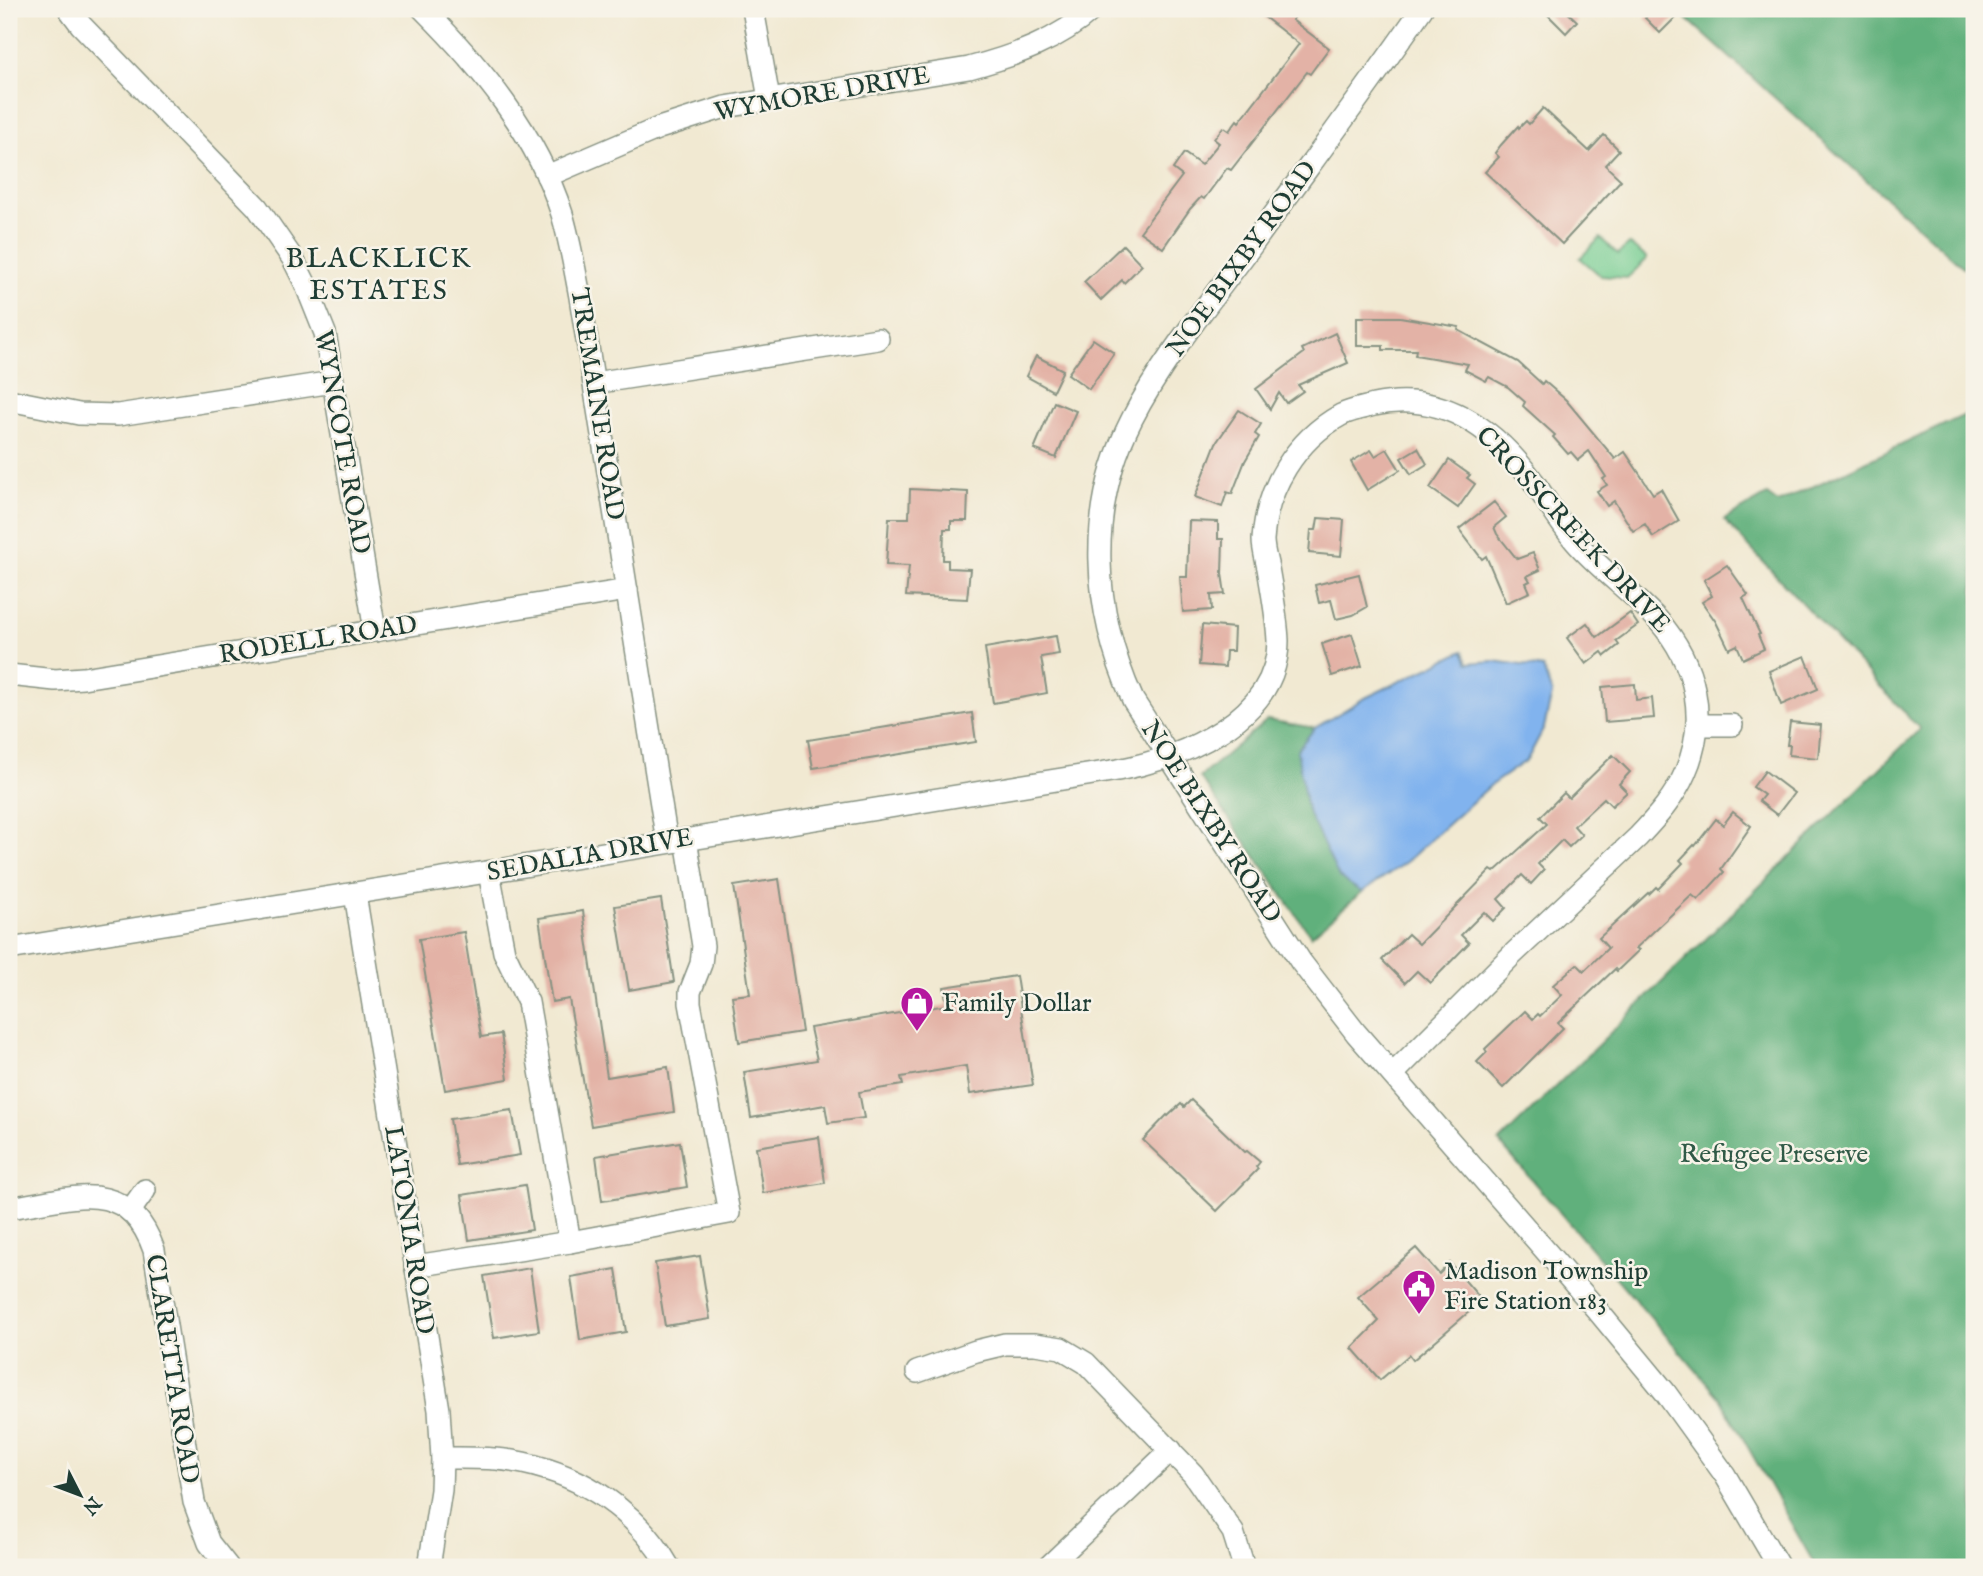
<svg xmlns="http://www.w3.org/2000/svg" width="1983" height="1576" viewBox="0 0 1983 1576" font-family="'IM FELL English',serif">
<rect width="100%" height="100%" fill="#f7f3e8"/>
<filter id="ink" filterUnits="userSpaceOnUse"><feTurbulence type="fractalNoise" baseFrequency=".0143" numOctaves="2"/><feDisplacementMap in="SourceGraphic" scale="14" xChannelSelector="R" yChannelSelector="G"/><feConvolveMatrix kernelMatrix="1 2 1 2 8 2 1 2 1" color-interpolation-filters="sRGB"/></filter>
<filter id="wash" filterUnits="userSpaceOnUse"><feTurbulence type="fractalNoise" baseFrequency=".00686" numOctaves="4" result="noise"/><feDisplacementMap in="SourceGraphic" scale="28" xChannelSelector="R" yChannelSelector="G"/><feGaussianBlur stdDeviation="1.57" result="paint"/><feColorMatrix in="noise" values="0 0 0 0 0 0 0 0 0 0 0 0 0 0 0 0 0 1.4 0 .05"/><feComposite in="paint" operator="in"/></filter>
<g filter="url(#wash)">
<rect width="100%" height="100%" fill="#f1e9d2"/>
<!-- green -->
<path fill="#76cd92" stroke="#4a8563" stroke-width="2" d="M 1600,238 L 1618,254 L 1629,244 L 1646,257 L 1646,260 L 1627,278 L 1601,276 L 1580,258 Z"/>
<!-- forest -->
<g fill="#60b07c" stroke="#407658" stroke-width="2">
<path d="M 1676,9 L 1974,9 L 1974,277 Z"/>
<path d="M 1974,401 L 1974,1562 L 1969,1567 L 1816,1567 L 1720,1398 L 1499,1142 L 1920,729 L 1724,520 L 1767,495 L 1778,503 L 1965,415 Z"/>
<path d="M 1267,720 L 1315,728 L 1297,750 L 1339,877 L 1362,892 L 1311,936 L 1200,777 Z"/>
</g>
<!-- water -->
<path fill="#81b3ee" stroke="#507891" stroke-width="2" d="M 1463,651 L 1468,663 L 1494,661 L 1543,668 L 1552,694 L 1544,728 L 1527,760 L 1491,785 L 1406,862 L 1362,892 L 1339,877 L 1307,810 L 1297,750 L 1315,728 L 1363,699 Z"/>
<g id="blocks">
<!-- building -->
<g fill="#e3b2a6">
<path d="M 1254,9 L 1301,9 L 1292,20 L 1329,48 L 1310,74 L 1307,72 L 1231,170 L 1227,168 L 1204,199 L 1201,197 L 1190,209 L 1163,248 L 1140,232 L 1182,176 L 1173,169 L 1184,153 L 1201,165 L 1219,143 L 1214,139 L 1223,127 L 1229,131 L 1237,120 L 1239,122 L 1299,44 Z"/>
<path d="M 1542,9 L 1564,9 L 1577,21 L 1566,33 Z"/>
<path d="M 1653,9 L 1670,9 L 1677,16 L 1660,33 L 1645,18 Z"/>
<path d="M 1543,108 L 1589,151 L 1604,135 L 1619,150 L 1605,165 L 1621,180 L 1562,244 L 1485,172 L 1499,157 L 1495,153 L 1501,145 L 1518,126 L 1519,128 L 1526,121 L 1529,124 Z"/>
<path d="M 1123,245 L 1142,265 L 1124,283 L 1122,280 L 1101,300 L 1084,282 Z"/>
<path d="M 1357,317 L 1400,317 L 1459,327 L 1458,330 L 1518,362 L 1542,384 L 1544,381 L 1566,400 L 1615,459 L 1625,452 L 1653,494 L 1661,489 L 1679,521 L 1653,537 L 1645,524 L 1633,531 L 1614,501 L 1607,506 L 1597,491 L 1607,485 L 1603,479 L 1606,477 L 1589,451 L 1578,460 L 1571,452 L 1568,454 L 1553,437 L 1555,435 L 1523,406 L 1525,402 L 1508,387 L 1489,377 L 1486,381 L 1465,370 L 1468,364 L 1415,355 L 1416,350 L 1383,350 L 1383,346 L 1357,346 Z"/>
<path d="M 1335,333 L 1348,363 L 1298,385 L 1303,391 L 1286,403 L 1279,393 L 1270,409 L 1256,389 L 1304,353 L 1302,349 Z"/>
<path d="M 1093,339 L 1114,353 L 1089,389 L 1068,374 Z"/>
<path d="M 1036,356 L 1063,370 L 1053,391 L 1026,376 Z"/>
<path d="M 1054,402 L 1076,411 L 1056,458 L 1034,449 Z"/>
<path d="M 1239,410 L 1261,424 L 1255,434 L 1259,437 L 1245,461 L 1232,494 L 1227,492 L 1222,507 L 1195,497 L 1216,443 Z"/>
<path d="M 1418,448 L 1427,464 L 1411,474 L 1401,458 Z"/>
<path d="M 1387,449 L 1400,470 L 1367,490 L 1351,462 L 1371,450 L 1375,456 Z"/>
<path d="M 1449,460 L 1470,475 L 1467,478 L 1475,484 L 1458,508 L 1430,488 Z"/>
<path d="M 910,489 L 968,492 L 967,521 L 951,521 L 951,529 L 944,529 L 943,560 L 948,560 L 948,568 L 970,569 L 967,599 L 906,596 L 909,566 L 886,565 L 889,518 L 909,518 Z"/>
<path d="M 1494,502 L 1506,517 L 1494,527 L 1497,534 L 1517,559 L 1533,553 L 1540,570 L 1527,576 L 1530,581 L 1526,583 L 1530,592 L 1506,603 L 1486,556 L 1482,559 L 1459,529 Z"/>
<path d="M 1318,518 L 1344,520 L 1341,556 L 1309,553 L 1311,530 L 1316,530 Z"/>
<path d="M 1189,521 L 1218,522 L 1218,539 L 1223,539 L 1222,574 L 1225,594 L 1211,595 L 1212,610 L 1183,612 L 1180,577 L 1187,577 Z"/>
<path d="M 1727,565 L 1748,595 L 1743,598 L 1760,634 L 1758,635 L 1764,649 L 1743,659 L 1737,645 L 1729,649 L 1716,622 L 1702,602 L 1712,596 L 1704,580 Z"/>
<path d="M 1359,574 L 1367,607 L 1353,615 L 1336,619 L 1331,600 L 1319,603 L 1315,585 Z"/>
<path d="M 1630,613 L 1638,625 L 1616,641 L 1619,645 L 1605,656 L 1602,652 L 1586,664 L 1567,638 L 1587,623 L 1597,637 Z"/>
<path d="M 1202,625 L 1234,628 L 1233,651 L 1226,651 L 1225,667 L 1199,665 Z"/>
<path d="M 1352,634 L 1362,666 L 1332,676 L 1322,644 Z"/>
<path d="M 1056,636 L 1059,654 L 1041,657 L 1047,693 L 993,703 L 985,648 Z"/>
<path d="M 1805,656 L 1818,689 L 1781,705 L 1769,671 Z"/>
<path d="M 1635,684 L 1636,700 L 1652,698 L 1654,718 L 1605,722 L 1602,687 Z"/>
<path d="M 972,713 L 976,742 L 813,768 L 808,740 Z"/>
<path d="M 1790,722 L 1821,725 L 1818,758 L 1789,755 L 1790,745 L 1787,745 Z"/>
<path d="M 1613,755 L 1630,772 L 1619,784 L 1627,792 L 1612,806 L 1604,798 L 1574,826 L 1582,835 L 1569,847 L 1562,840 L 1538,864 L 1544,870 L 1531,884 L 1522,875 L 1498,899 L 1506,908 L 1493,921 L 1484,912 L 1461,935 L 1469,943 L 1430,983 L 1417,971 L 1405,983 L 1382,960 L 1408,934 L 1419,944 L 1491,870 L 1494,872 L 1547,824 L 1540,817 L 1564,793 L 1569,798 Z"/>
<path d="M 1765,771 L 1794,793 L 1777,815 L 1759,801 L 1764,795 L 1753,787 Z"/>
<path d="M 1733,812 L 1751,826 L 1721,869 L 1724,872 L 1698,900 L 1692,895 L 1636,948 L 1639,950 L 1617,971 L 1615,969 L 1558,1023 L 1563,1028 L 1503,1088 L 1477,1062 L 1487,1052 L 1485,1049 L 1525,1011 L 1533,1019 L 1538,1014 L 1540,1016 L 1562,995 L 1553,985 L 1577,964 L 1584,971 L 1608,948 L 1599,938 L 1648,893 L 1649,894 L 1656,887 L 1658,889 L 1683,863 L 1680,860 L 1694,845 L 1695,846 L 1716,819 L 1723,825 Z"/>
<path d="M 779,879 L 802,1032 L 739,1042 L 732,996 L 750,994 L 734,886 Z"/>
<path d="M 661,899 L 674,982 L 629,990 L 615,906 Z"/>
<path d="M 583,911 L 607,1077 L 668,1067 L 674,1112 L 591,1126 L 569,999 L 552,1002 L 539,918 Z"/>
<path d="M 464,932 L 481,1037 L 501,1034 L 508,1079 L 445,1090 L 419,939 Z"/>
<path d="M 1016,976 L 1033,1085 L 970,1094 L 966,1066 L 901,1077 L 903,1085 L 859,1092 L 864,1118 L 828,1123 L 825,1105 L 751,1118 L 744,1072 L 817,1060 L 810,1028 L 947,1005 L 944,987 Z"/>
<path d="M 1191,1100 L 1245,1152 L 1247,1151 L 1260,1162 L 1256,1167 L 1258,1169 L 1217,1211 L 1143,1140 L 1167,1115 L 1168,1116 L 1181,1104 L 1184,1107 Z"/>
<path d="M 512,1110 L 520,1155 L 457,1165 L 450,1119 Z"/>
<path d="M 819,1137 L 825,1183 L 763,1193 L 756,1147 Z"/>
<path d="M 680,1142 L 687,1187 L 602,1201 L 596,1156 Z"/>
<path d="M 525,1185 L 532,1230 L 469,1240 L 462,1195 Z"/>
<path d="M 1416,1248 L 1439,1274 L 1450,1263 L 1479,1297 L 1467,1308 L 1470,1311 L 1413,1360 L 1409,1355 L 1380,1380 L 1352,1348 L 1379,1321 L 1358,1297 Z"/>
<path d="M 700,1256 L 710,1319 L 665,1326 L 655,1263 Z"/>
<path d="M 530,1268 L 539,1331 L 494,1338 L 484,1276 Z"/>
<path d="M 616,1269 L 626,1332 L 580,1340 L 571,1277 Z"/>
</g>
</g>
</g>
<g filter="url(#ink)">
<use href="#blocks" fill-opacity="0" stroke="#889383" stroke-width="2"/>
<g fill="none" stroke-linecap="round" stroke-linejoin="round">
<defs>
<g id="minor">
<path d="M 69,9 L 81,25 L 257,207 L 293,259 L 305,283 L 325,333 L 375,631"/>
<path d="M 423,9 C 482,68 536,133 562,214 C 570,241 575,270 580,297 L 667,842"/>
<path d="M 753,9 L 769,99"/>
<path d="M 1422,9 C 1367,88 1309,166 1252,245 C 1211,301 1164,357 1132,419 C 1086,509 1092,609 1133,700 L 1301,962 L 1356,1033 L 1598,1311 L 1665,1392 L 1725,1475 L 1779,1567"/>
<path d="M 547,176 L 659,128 L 725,107 L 969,68 C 1014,56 1058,41 1093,9"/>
<path d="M 594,383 L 878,339"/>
<path d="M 9,400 L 79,414 L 118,415 L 333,382"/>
<path d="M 9,675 L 55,680 L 83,678 L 627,590"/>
<path d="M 1697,725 L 1732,725"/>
<path d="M 489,872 L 504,952 L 528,1002 L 570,1242"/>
<path d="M 355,894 L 439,1410 L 442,1458 L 441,1490 L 429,1567"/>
<path d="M 9,949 L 1118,770 C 1181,758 1278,720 1278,641 C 1277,617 1272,592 1268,568 C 1266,559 1263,549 1263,540 C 1266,488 1296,440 1341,415 C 1351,410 1363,408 1374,405 C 1441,390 1494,428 1533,481 C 1547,501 1559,522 1575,541 C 1600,570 1632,592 1658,620 C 1696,663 1709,719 1685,773 C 1675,797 1656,818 1638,837 L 1512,955 L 1393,1074"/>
<path d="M 9,1208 C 71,1199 127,1174 154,1250 L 194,1502 L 209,1543 L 228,1567"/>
<path d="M 130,1211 L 145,1190"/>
<path d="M 415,1266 L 570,1242 L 729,1213 L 690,1003 L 690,992 L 701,964 L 703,946 L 686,839"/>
<path d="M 917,1372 L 976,1351 L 1005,1344 L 1035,1344 L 1061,1348 L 1086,1363 L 1193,1474 L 1233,1532 L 1244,1567"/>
<path d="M 442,1458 C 469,1458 497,1457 523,1463 C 584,1476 638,1512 669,1567"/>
<path d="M 1048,1567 L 1171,1450"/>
</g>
</defs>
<!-- minor casing -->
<use href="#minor" stroke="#889383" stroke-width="24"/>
<!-- minor -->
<use href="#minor" stroke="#fff" stroke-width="21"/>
</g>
</g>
<!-- icons -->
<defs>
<symbol id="shop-pin" viewBox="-11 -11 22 30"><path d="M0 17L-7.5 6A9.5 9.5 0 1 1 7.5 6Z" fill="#b5179e" stroke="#f7f3e8"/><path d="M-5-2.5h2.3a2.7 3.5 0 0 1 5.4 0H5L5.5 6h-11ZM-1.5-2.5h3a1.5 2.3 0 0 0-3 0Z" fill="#fff"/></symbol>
<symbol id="civic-pin" viewBox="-11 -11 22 30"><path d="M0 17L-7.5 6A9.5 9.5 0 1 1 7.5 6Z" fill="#b5179e" stroke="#f7f3e8"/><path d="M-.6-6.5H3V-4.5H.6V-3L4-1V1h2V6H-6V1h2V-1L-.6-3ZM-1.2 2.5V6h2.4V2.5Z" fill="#fff"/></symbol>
</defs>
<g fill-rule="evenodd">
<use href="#shop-pin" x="898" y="984" width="38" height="52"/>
<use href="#civic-pin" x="1400" y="1267" width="38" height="52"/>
</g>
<g text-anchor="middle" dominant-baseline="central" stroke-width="5" stroke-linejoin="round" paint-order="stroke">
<!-- street labels -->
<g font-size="26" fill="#1f3d34" stroke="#f7f3e8">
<text transform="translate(822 94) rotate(-10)">WYMORE DRIVE</text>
<text transform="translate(1242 259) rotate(-54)">NOE BIXBY ROAD</text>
<text transform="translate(597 404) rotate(81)">TREMAINE ROAD</text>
<text transform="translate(342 442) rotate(80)">WYNCOTE ROAD</text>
<text transform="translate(1573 530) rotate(47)">CROSSCREEK DRIVE</text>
<text transform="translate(318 640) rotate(-9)">RODELL ROAD</text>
<text transform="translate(1211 822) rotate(57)">NOE BIXBY ROAD</text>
<text transform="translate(590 855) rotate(-10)">SEDALIA DRIVE</text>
<text transform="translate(409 1230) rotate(81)">LATONIA ROAD</text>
<text transform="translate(172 1369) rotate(81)">CLARETTA ROAD</text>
</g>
<!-- poi labels -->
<g font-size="26" fill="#1f3d34" stroke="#f7f3e8" text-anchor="start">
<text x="942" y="1003">Family Dollar</text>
<text x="1444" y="1271">Madison Township<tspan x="1444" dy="30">Fire Station 183</tspan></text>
</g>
<!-- park labels -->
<g font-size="26" fill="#305a47" stroke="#f7f3e8">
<text x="1774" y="1154">Refugee Preserve</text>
</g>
<!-- neighbourhood labels -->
<g font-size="28" letter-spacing="2" fill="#1f3d34" stroke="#f7f3e8">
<text x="379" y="259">BLACKLICK<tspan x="379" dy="32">ESTATES</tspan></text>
</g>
</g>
<!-- margin -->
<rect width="1983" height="1576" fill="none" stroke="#f7f3e8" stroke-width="35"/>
<!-- north arrow -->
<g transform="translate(80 1495) rotate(132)" stroke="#f7f3e8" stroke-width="5" paint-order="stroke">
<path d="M0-5L12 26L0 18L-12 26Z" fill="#1f3d34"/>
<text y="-10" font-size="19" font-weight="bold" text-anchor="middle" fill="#1f3d34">N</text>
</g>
</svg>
